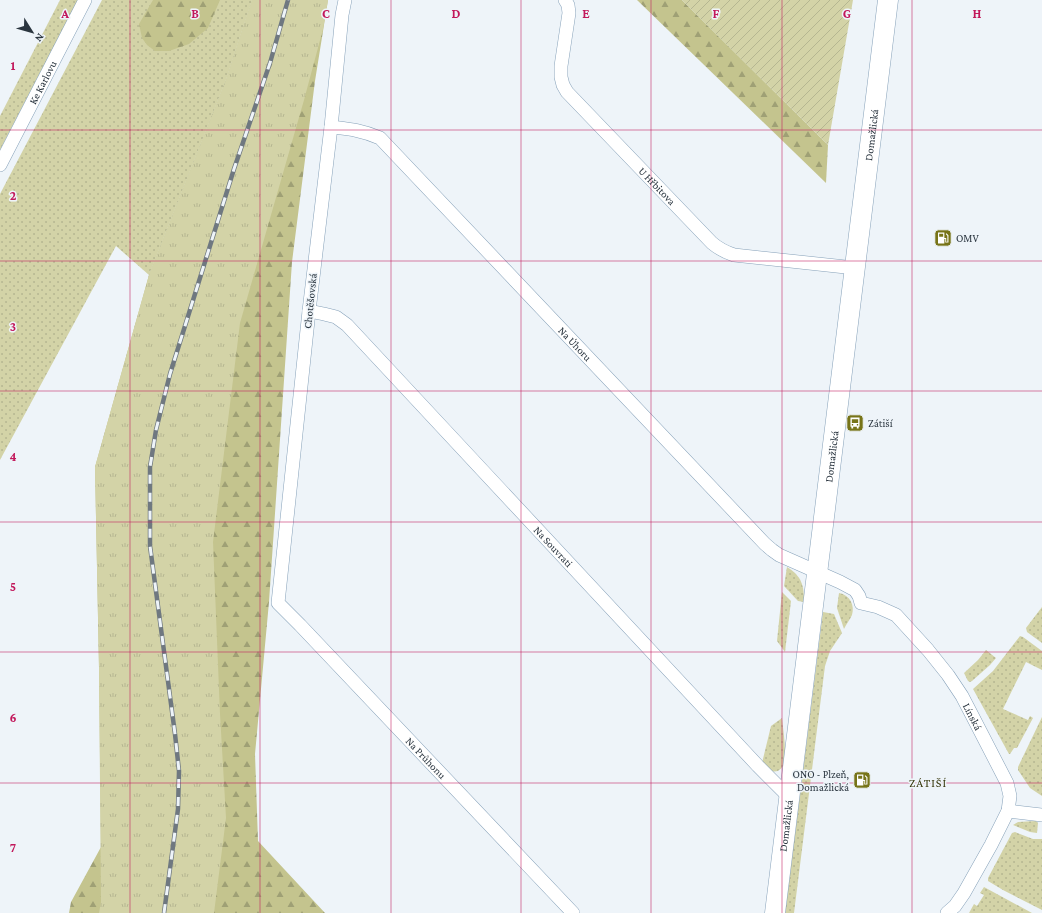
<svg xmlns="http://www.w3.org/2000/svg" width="1042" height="913" viewBox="0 0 1042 913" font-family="'Crimson Pro',serif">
<defs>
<pattern id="grass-dots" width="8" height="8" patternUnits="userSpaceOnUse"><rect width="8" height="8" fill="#d3d3a7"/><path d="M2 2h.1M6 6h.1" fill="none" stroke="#b5b691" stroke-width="1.8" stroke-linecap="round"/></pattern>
<pattern id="forest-firs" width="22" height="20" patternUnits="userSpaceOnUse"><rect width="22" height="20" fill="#c4c48e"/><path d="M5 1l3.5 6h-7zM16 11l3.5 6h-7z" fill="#9fa075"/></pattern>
<pattern id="park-tufts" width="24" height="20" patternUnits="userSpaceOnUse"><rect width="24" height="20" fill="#d3d3a7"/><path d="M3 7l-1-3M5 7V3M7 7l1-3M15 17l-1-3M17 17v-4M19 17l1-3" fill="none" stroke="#b5b691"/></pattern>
<pattern id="garden-furrows" width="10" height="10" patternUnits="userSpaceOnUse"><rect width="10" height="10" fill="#d3d3a7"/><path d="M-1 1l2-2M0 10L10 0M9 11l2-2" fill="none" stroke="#b5b691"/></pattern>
</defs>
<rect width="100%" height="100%" fill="#eef4f9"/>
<!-- grass -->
<g fill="url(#grass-dots)">
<path d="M 60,0 L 78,0 L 0,150 L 0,116 Z"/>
<path d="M 102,0 L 252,0 L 226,80 L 149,275 L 116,246 L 0,460 L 0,194 Z"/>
<path d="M 787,567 C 802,576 804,586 804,602 L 798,601 L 784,586 Z"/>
<path d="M 782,592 L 791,601 L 785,652 L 777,641 Z"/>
<path d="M 839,593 C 850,595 855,605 852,615 C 850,620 846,624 844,629 L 837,608 Z"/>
<path d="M 1042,607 L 1042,643 L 1027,632 L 1026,628 Z"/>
<path d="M 823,612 L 834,614 L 842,633 L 830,651 L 825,666 L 794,913 L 785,913 Z"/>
<path d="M 1020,636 L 1023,637 L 1042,651 L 1042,670 L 1026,662 L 1003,709 L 1028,720 L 1030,716 L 1033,718 L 1017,748 L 1014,748 L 1010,754 L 1009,754 L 973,689 L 993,671 Z"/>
<path d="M 986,650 L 996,658 L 990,665 L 972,681 L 970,682 L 968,681 L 964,673 L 978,660 Z"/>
<path d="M 1042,717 L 1042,796 L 1030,788 L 1018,770 L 1018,767 Z"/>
<path d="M 782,718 C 783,729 787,754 784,763 C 783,769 777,773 772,771 C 768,770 764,765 762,763 L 771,726 Z"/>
<path d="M 1036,821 L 1038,823 L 1037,833 L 1030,832 L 1013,825 L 1018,822 Z"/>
<path d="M 1015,832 L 1033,839 L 1042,839 L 1042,910 L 1003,890 L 988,881 L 988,878 L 1012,833 Z"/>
<path d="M 984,887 L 1032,913 L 969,913 L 974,904 L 977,906 L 984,895 L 980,893 Z"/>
</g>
<!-- forest -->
<g fill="url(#forest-firs)">
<path d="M 153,0 L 220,0 L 208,28 L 189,44 L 169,51 L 155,51 L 147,45 L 142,38 L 139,24 Z"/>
<path d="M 252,0 L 328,0 L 315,81 L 292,262 L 269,602 L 255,754 L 258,841 L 325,913 L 69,913 L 71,902 L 101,847 L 99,667 L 95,467 L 149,275 L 226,80 Z"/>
<path d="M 637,0 L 682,0 L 828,145 L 826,183 Z"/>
</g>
<!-- park -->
<path fill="url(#park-tufts)" d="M 252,0 L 328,0 L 323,29 L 304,100 L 240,323 L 213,542 L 220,714 L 226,818 L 214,913 L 99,913 L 101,902 L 99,667 L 95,467 L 149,275 L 226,80 Z"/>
<!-- garden -->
<path fill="url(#garden-furrows)" d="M 682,0 L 853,0 L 828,145 Z"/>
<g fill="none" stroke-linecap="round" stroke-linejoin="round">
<defs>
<g id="street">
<path id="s1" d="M 345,0 L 342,15 L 331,127 L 309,311 L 278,603 L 300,625 L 573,913"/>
<path id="s2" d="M 565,0 L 568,5 L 569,13 L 561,66 L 561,77 L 563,85 L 567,92 L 712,243 C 719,249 725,252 734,255 L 855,268"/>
<path id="s3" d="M 331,127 C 349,129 362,130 380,138 L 765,544 L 772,550 L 779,555 L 840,582 L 855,590 L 859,596 L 861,603 L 878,607 L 896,615 L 928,650 L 948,675 L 962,696 L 975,721 L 1007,783 L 1010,796 L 1008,811 L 991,845 L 964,893 L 955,906 L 947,913"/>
<path id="s4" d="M 0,165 L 85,0"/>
<path id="s5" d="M 309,311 L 324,314 L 336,317 L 347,325 L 758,766 L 789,797"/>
<path d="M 1008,811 L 1042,815"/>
</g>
<g id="primary">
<path id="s6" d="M 775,913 L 888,0"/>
</g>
</defs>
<!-- street casing -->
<use href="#street" stroke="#86a1b9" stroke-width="14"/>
<!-- primary casing -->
<use href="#primary" stroke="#86a1b9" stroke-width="21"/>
<!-- street -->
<use href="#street" stroke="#fff" stroke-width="13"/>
<!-- primary -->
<use href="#primary" stroke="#fff" stroke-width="20"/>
<defs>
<path id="rail" d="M 164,913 L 178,809 L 179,771 L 175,734 L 150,546 L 150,467 L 156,430 L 170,374 L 234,169 L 270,63 L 288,0"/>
</defs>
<!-- rail casing -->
<use href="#rail" stroke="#6f7880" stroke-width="4.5"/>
<!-- rail -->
<use href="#rail" stroke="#eef4f9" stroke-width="3" stroke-dasharray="9" stroke-linecap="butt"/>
</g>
<!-- grid -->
<path fill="none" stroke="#c2185b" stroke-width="1" stroke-opacity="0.55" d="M 130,0 L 130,913M 260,0 L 260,913M 391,0 L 391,913M 521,0 L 521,913M 651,0 L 651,913M 782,0 L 782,913M 912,0 L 912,913M 0,130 L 1042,130M 0,261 L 1042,261M 0,391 L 1042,391M 0,522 L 1042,522M 0,652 L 1042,652M 0,783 L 1042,783"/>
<!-- icons -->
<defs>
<symbol id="fuel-square" viewBox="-11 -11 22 22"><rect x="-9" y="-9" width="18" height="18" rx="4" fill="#777418" stroke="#eef4f9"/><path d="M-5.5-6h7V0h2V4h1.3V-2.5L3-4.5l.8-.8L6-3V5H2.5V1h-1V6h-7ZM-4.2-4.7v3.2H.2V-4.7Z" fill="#fff"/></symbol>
<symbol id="bus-square" viewBox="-11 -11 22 22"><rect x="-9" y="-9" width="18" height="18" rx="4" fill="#777418" stroke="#eef4f9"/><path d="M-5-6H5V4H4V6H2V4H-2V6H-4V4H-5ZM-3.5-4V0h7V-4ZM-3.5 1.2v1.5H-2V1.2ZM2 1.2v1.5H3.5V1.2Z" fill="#fff"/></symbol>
</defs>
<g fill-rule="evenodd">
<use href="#fuel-square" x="933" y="228" width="20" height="20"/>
<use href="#bus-square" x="845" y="413" width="20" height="20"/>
<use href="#fuel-square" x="852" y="770" width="20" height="20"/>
</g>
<g text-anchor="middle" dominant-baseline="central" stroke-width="3" stroke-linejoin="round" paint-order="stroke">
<!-- street labels -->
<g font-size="11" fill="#2a353f" stroke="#eef4f9">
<text stroke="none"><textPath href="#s4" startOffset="93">Ke Karlovu</textPath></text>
<text stroke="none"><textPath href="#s6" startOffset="784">Domažlická</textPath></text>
<text stroke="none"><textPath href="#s2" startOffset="225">U Hřbitova</textPath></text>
<text transform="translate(310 301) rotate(-84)">Chotěšovská</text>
<text stroke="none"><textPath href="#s3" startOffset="334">Na Úhoru</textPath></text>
<text stroke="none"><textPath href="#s6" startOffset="460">Domažlická</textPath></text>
<text stroke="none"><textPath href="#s5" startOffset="344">Na Souvrati</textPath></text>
<text stroke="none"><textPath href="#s3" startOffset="891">Línská</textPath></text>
<text stroke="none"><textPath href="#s1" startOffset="821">Na Průhonu</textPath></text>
<text stroke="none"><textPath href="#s6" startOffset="88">Domažlická</textPath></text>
</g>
<!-- poi labels -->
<g font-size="11" fill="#2a353f" stroke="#eef4f9" text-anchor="start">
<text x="956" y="238">OMV</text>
<text x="868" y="423">Zátiší</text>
<text x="849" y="774" text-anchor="end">ONO - Plzeň,<tspan x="849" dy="13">Domažlická</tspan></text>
</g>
<!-- neighbourhood labels -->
<g font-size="12" letter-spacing="1" fill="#353409" stroke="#eef4f9">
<text x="928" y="783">ZÁTIŠÍ</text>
</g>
</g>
<g font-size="13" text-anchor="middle" font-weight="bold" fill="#c2185b" stroke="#eef4f9" stroke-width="3" stroke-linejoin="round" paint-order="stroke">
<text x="65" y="18">A</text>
<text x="195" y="18">B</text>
<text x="326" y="18">C</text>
<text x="456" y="18">D</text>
<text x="586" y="18">E</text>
<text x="716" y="18">F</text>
<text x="847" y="18">G</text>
<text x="977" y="18">H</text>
<text x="13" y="70">1</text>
<text x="13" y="200">2</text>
<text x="13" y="331">3</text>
<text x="13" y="461">4</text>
<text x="13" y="591">5</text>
<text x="13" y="722">6</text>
<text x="13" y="852">7</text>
</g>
<!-- north arrow -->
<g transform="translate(32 32) rotate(127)" stroke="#eef4f9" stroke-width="3" paint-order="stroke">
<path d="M0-3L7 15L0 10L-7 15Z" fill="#2a353f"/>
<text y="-6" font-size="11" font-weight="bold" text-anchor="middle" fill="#2a353f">N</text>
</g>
</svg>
